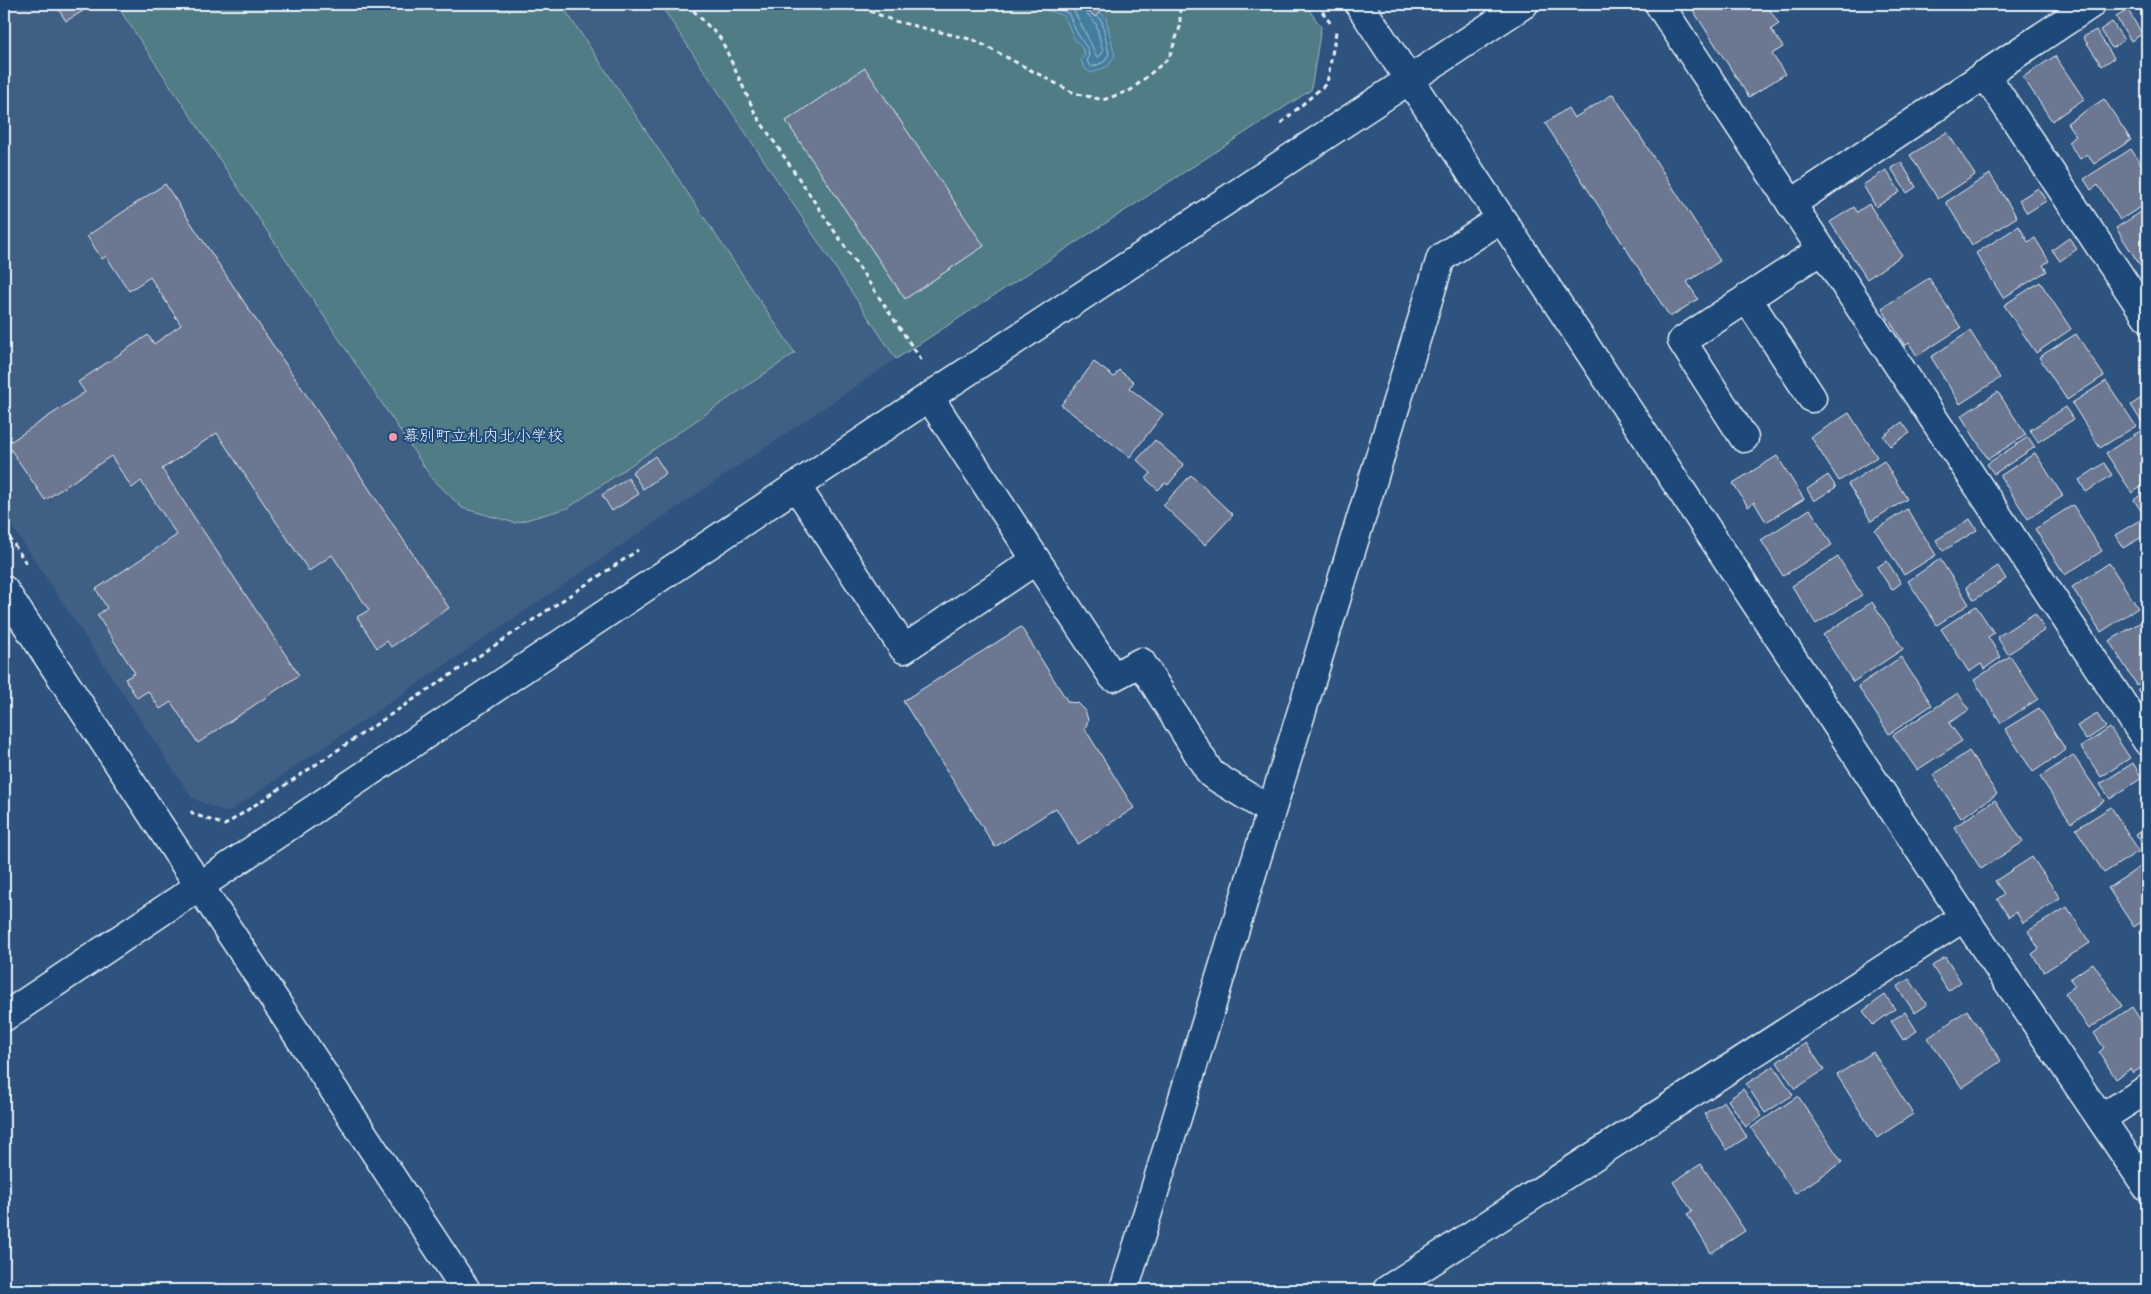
<svg xmlns="http://www.w3.org/2000/svg" width="2151" height="1294" viewBox="0 0 2151 1294" font-family="Dekko,'Klee One',sans-serif">
<rect width="100%" height="100%" fill="#2e537f"/>
<filter id="ink" filterUnits="userSpaceOnUse"><feTurbulence type="fractalNoise" baseFrequency=".02" numOctaves="2"/><feDisplacementMap in="SourceGraphic" scale="10" xChannelSelector="R" yChannelSelector="G"/><feConvolveMatrix kernelMatrix="1 2 1 2 8 2 1 2 1" color-interpolation-filters="sRGB"/></filter>
<g filter="url(#ink)">
<!-- built -->
<path fill="#415e84" d="M 4,4 L 660,4 L 896,359 L 227,813 L 192,798 L 4,514 Z"/>
<!-- green -->
<g fill="#4f7c85" stroke="#9cb6be">
<path d="M 116,4 L 561,4 L 795,353 L 568,508 L 515,523 L 462,508 L 431,477 Z"/>
<path d="M 660,4 L 1305,4 L 1321,27 L 1311,90 L 896,359 Z"/>
</g>
<!-- water -->
<path fill="#457d9f" stroke="#86abc3" d="M 1030,4 L 1091,4 L 1106,18 L 1115,56 L 1108,66 L 1092,73 L 1084,68 L 1081,60 L 1085,55 L 1081,46 L 1075,40 L 1064,16 Z"/>
<g fill="none" stroke-linecap="round" stroke-linejoin="round">
<!-- shore -->
<g stroke="#a7c3d4" stroke-width="1">
<path d="M 1045,4 L 1068,13 C 1072,20 1074,29 1079,36 C 1085,46 1092,50 1087,62 L 1092,67 L 1104,62 L 1109,54 L 1102,21 L 1098,17"/>
<path d="M 1064,4 C 1067,5 1069,5 1071,7 C 1075,11 1095,51 1096,56 L 1099,57 L 1103,52 L 1096,24 L 1084,10"/>
</g>
</g>
<!-- building -->
<g fill="#6c7791" stroke="#e8f1f8">
<path d="M 55,4 L 79,4 L 83,11 L 66,21 Z"/>
<path d="M 1077,4 L 1104,4 L 1096,17 Z"/>
<path d="M 1689,4 L 1766,4 L 1779,24 L 1771,29 L 1783,47 L 1772,54 L 1785,74 L 1749,97 Z"/>
<path d="M 2128,10 L 2142,34 L 2131,41 L 2116,17 Z"/>
<path d="M 2112,22 L 2124,40 L 2112,48 L 2100,30 Z"/>
<path d="M 2096,30 L 2114,58 L 2102,66 L 2083,37 Z"/>
<path d="M 2055,56 L 2084,99 L 2052,121 L 2023,77 Z"/>
<path d="M 865,68 L 984,246 L 905,299 L 786,121 Z"/>
<path d="M 1613,94 L 1720,261 L 1687,282 L 1698,299 L 1670,317 L 1545,123 L 1568,108 L 1574,118 Z"/>
<path d="M 2104,99 L 2131,140 L 2094,164 L 2087,154 L 2080,159 L 2068,142 L 2076,136 L 2067,123 Z"/>
<path d="M 1947,132 L 1975,175 L 1938,199 L 1910,155 Z"/>
<path d="M 2131,149 L 2147,174 L 2147,203 L 2120,220 L 2098,185 L 2091,190 L 2084,179 Z"/>
<path d="M 1901,162 L 1916,187 L 1907,193 L 1891,168 Z"/>
<path d="M 1886,170 L 1900,192 L 1876,207 L 1863,185 Z"/>
<path d="M 1990,174 L 2017,217 L 1972,245 L 1946,202 Z"/>
<path d="M 165,184 L 449,608 L 391,647 L 387,641 L 377,648 L 357,617 L 369,610 L 332,555 L 309,571 L 217,433 L 162,469 L 299,675 L 198,743 L 171,702 L 160,709 L 148,691 L 137,698 L 125,679 L 135,673 L 97,615 L 107,608 L 96,589 L 177,535 L 141,481 L 132,488 L 111,456 L 45,500 L 7,444 L 85,392 L 78,382 L 148,335 L 154,344 L 181,325 L 150,277 L 129,291 L 106,256 L 102,259 L 87,236 Z"/>
<path d="M 2038,188 L 2046,201 L 2027,213 L 2019,200 Z"/>
<path d="M 1869,204 L 1902,255 L 1867,279 L 1830,222 L 1854,207 L 1857,212 Z"/>
<path d="M 2147,208 L 2147,267 L 2143,270 L 2116,228 Z"/>
<path d="M 2019,226 L 2028,242 L 2035,238 L 2049,261 L 2043,265 L 2047,271 L 2003,298 L 1976,253 Z"/>
<path d="M 2069,238 L 2077,249 L 2060,261 L 2052,250 Z"/>
<path d="M 1929,278 L 1961,328 L 1917,356 L 1909,343 L 1905,346 L 1882,308 Z"/>
<path d="M 2040,282 L 2071,329 L 2036,353 L 2004,305 Z"/>
<path d="M 1970,331 L 2000,378 L 1960,404 L 1931,357 Z"/>
<path d="M 2076,334 L 2104,376 L 2067,400 L 2039,357 Z"/>
<path d="M 1094,362 L 1114,377 L 1119,370 L 1134,382 L 1129,388 L 1163,414 L 1130,457 L 1061,405 Z"/>
<path d="M 2106,381 L 2136,426 L 2100,448 L 2072,403 Z"/>
<path d="M 1998,392 L 2026,435 L 1988,459 L 1961,416 Z"/>
<path d="M 2147,394 L 2147,416 L 2141,421 L 2131,405 Z"/>
<path d="M 2066,407 L 2074,419 L 2038,442 L 2030,430 Z"/>
<path d="M 1849,413 L 1877,457 L 1839,481 L 1811,437 Z"/>
<path d="M 1902,422 L 1910,433 L 1890,446 L 1883,436 Z"/>
<path d="M 2140,431 L 2147,442 L 2147,483 L 2132,493 L 2106,453 Z"/>
<path d="M 2028,437 L 2035,447 L 1994,474 L 1987,464 Z"/>
<path d="M 1155,440 L 1184,465 L 1168,485 L 1165,483 L 1158,490 L 1146,479 L 1151,473 L 1137,460 Z"/>
<path d="M 2035,453 L 2063,496 L 2028,519 L 2000,476 Z"/>
<path d="M 655,456 L 666,473 L 643,489 L 632,472 Z"/>
<path d="M 1777,456 L 1804,499 L 1766,522 L 1754,502 L 1748,507 L 1733,483 Z"/>
<path d="M 1884,461 L 1907,499 L 1871,521 L 1848,484 Z"/>
<path d="M 2104,463 L 2112,475 L 2086,492 L 2079,480 Z"/>
<path d="M 1191,475 L 1233,515 L 1205,545 L 1163,505 Z"/>
<path d="M 1828,475 L 1836,487 L 1814,501 L 1807,489 Z"/>
<path d="M 628,478 L 639,494 L 612,511 L 602,495 Z"/>
<path d="M 2147,490 L 2147,520 L 2134,500 Z"/>
<path d="M 2073,505 L 2102,551 L 2065,575 L 2035,529 Z"/>
<path d="M 1810,509 L 1832,545 L 1783,576 L 1761,540 Z"/>
<path d="M 1907,509 L 1936,555 L 1904,575 L 1875,530 Z"/>
<path d="M 1970,519 L 1977,530 L 1943,551 L 1936,540 Z"/>
<path d="M 2140,520 L 2147,534 L 2123,548 L 2115,535 Z"/>
<path d="M 1838,557 L 1862,595 L 1816,624 L 1792,586 Z"/>
<path d="M 1940,559 L 1969,604 L 1937,625 L 1908,581 Z"/>
<path d="M 1887,561 L 1901,583 L 1892,590 L 1877,567 Z"/>
<path d="M 2109,563 L 2138,608 L 2101,632 L 2072,587 Z"/>
<path d="M 1998,566 L 2006,579 L 1974,600 L 1966,587 Z"/>
<path d="M 1872,602 L 1903,649 L 1853,682 L 1823,635 Z"/>
<path d="M 1976,606 L 1994,633 L 1988,637 L 2001,657 L 1984,669 L 1981,664 L 1969,672 L 1941,629 Z"/>
<path d="M 2035,613 L 2045,630 L 2008,654 L 1997,637 Z"/>
<path d="M 2146,619 L 2147,678 L 2137,685 L 2109,641 Z"/>
<path d="M 1021,627 L 1068,702 L 1078,703 L 1085,710 L 1088,720 L 1085,729 L 1134,808 L 1078,844 L 1056,808 L 995,847 L 903,701 Z"/>
<path d="M 2010,656 L 2038,699 L 2001,723 L 1974,680 Z"/>
<path d="M 1901,657 L 1932,705 L 1889,734 L 1858,686 Z"/>
<path d="M 2147,683 L 2147,695 L 2143,698 L 2138,689 Z"/>
<path d="M 1958,693 L 1969,710 L 1949,723 L 1962,741 L 1917,770 L 1893,735 Z"/>
<path d="M 2039,708 L 2066,750 L 2033,772 L 2005,729 Z"/>
<path d="M 2097,714 L 2106,727 L 2086,740 L 2077,726 Z"/>
<path d="M 2110,728 L 2130,758 L 2101,777 L 2081,747 Z"/>
<path d="M 1969,751 L 1997,794 L 1961,818 L 1933,775 Z"/>
<path d="M 2073,755 L 2104,801 L 2071,823 L 2040,777 Z"/>
<path d="M 2133,763 L 2142,778 L 2110,799 L 2100,784 Z"/>
<path d="M 1995,800 L 2023,842 L 1981,869 L 1954,827 Z"/>
<path d="M 2111,807 L 2139,851 L 2104,873 L 2076,829 Z"/>
<path d="M 2147,826 L 2147,846 L 2145,848 L 2136,834 Z"/>
<path d="M 2032,857 L 2060,898 L 2023,923 L 2016,912 L 2009,917 L 1997,899 L 2004,894 L 1995,881 Z"/>
<path d="M 2143,865 L 2147,872 L 2147,918 L 2134,927 L 2108,888 Z"/>
<path d="M 2067,907 L 2090,943 L 2044,972 L 2032,954 L 2039,949 L 2028,931 Z"/>
<path d="M 2147,925 L 2147,943 L 2139,931 Z"/>
<path d="M 1945,957 L 1961,982 L 1948,991 L 1932,966 Z"/>
<path d="M 2093,963 L 2122,1006 L 2089,1029 L 2065,993 L 2075,986 L 2070,979 Z"/>
<path d="M 1909,979 L 1927,1005 L 1915,1013 L 1897,987 Z"/>
<path d="M 1885,995 L 1895,1009 L 1873,1025 L 1863,1011 Z"/>
<path d="M 2132,1007 L 2147,1030 L 2147,1064 L 2133,1073 L 2130,1069 L 2116,1079 L 2099,1052 L 2104,1048 L 2094,1033 Z"/>
<path d="M 1967,1010 L 2001,1061 L 1962,1088 L 1928,1038 Z"/>
<path d="M 1905,1012 L 1917,1031 L 1903,1040 L 1891,1021 Z"/>
<path d="M 1806,1043 L 1824,1070 L 1795,1089 L 1777,1062 Z"/>
<path d="M 1873,1052 L 1913,1114 L 1877,1138 L 1837,1075 Z"/>
<path d="M 1774,1066 L 1793,1095 L 1765,1113 L 1746,1084 Z"/>
<path d="M 1743,1089 L 1762,1116 L 1746,1127 L 1728,1100 Z"/>
<path d="M 1798,1096 L 1842,1162 L 1795,1194 L 1751,1128 Z"/>
<path d="M 1724,1101 L 1747,1137 L 1727,1150 L 1704,1114 Z"/>
<path d="M 1701,1164 L 1745,1231 L 1711,1253 L 1687,1214 L 1692,1211 L 1673,1182 Z"/>
</g>
<g fill="none" stroke-linecap="round" stroke-linejoin="round">
<defs>
<g id="minor">
<path d="M 1359,4 L 1964,917 L 2147,1187"/>
<path d="M 1659,4 L 2147,741"/>
<path d="M 1985,74 L 2147,317"/>
<path d="M 1791,204 L 2091,4"/>
<path d="M 1747,298 L 1812,398"/>
<path d="M 929,397 L 1113,677 L 1141,662 L 1211,774 L 1271,811"/>
<path d="M 1744,438 L 1682,341 L 1821,250"/>
<path d="M 796,486 L 904,649 L 1036,560"/>
<path d="M 4,590 L 466,1290"/>
<path d="M 4,1017 L 929,397 L 1524,4"/>
<path d="M 2102,1118 L 2147,1089"/>
<path d="M 1124,1290 L 1441,258 L 1500,219"/>
<path d="M 1387,1290 L 1964,917"/>
</g>
</defs>
<!-- minor casing -->
<use href="#minor" stroke="#e8f1f8" stroke-width="31"/>
<!-- path -->
<g stroke="#e8f1f8" stroke-width="3" stroke-dasharray="5 4" stroke-linecap="butt">
<path d="M 687,4 L 721,39 L 756,115 L 922,361"/>
<path d="M 853,4 L 894,21 L 974,40 L 1074,93 L 1103,100 L 1131,90 L 1169,58 L 1180,27 L 1180,4"/>
<path d="M 1317,4 L 1331,24"/>
<path d="M 1281,123 L 1327,83 L 1336,32 L 1334,29"/>
<path d="M 4,529 L 28,566"/>
<path d="M 191,811 L 193,814 L 225,825 L 638,550"/>
</g>
<!-- minor -->
<use href="#minor" stroke="#1f4a7a" stroke-width="28"/>
</g>
</g>
<!-- markers -->
<circle fill="#ff9aa2" stroke="#1f4a7a" stroke-width="2" cx="393" cy="437" r="5"/>
<g text-anchor="middle" dominant-baseline="central" stroke-width="4" stroke-linejoin="round" paint-order="stroke">
<!-- poi labels -->
<g font-size="16" fill="#e8f1f8" stroke="#1f4a7a" text-anchor="start">
<text x="403" y="437">幕別町立札内北小学校</text>
</g>
</g>
<!-- margin -->
<rect width="2151" height="1294" fill="none" stroke="#1f4a7a" stroke-width="20"/>
<rect x="10" y="10" width="2131" height="1274" fill="none" stroke="#e8f1f8" stroke-width="2" filter="url(#ink)"/>
</svg>
